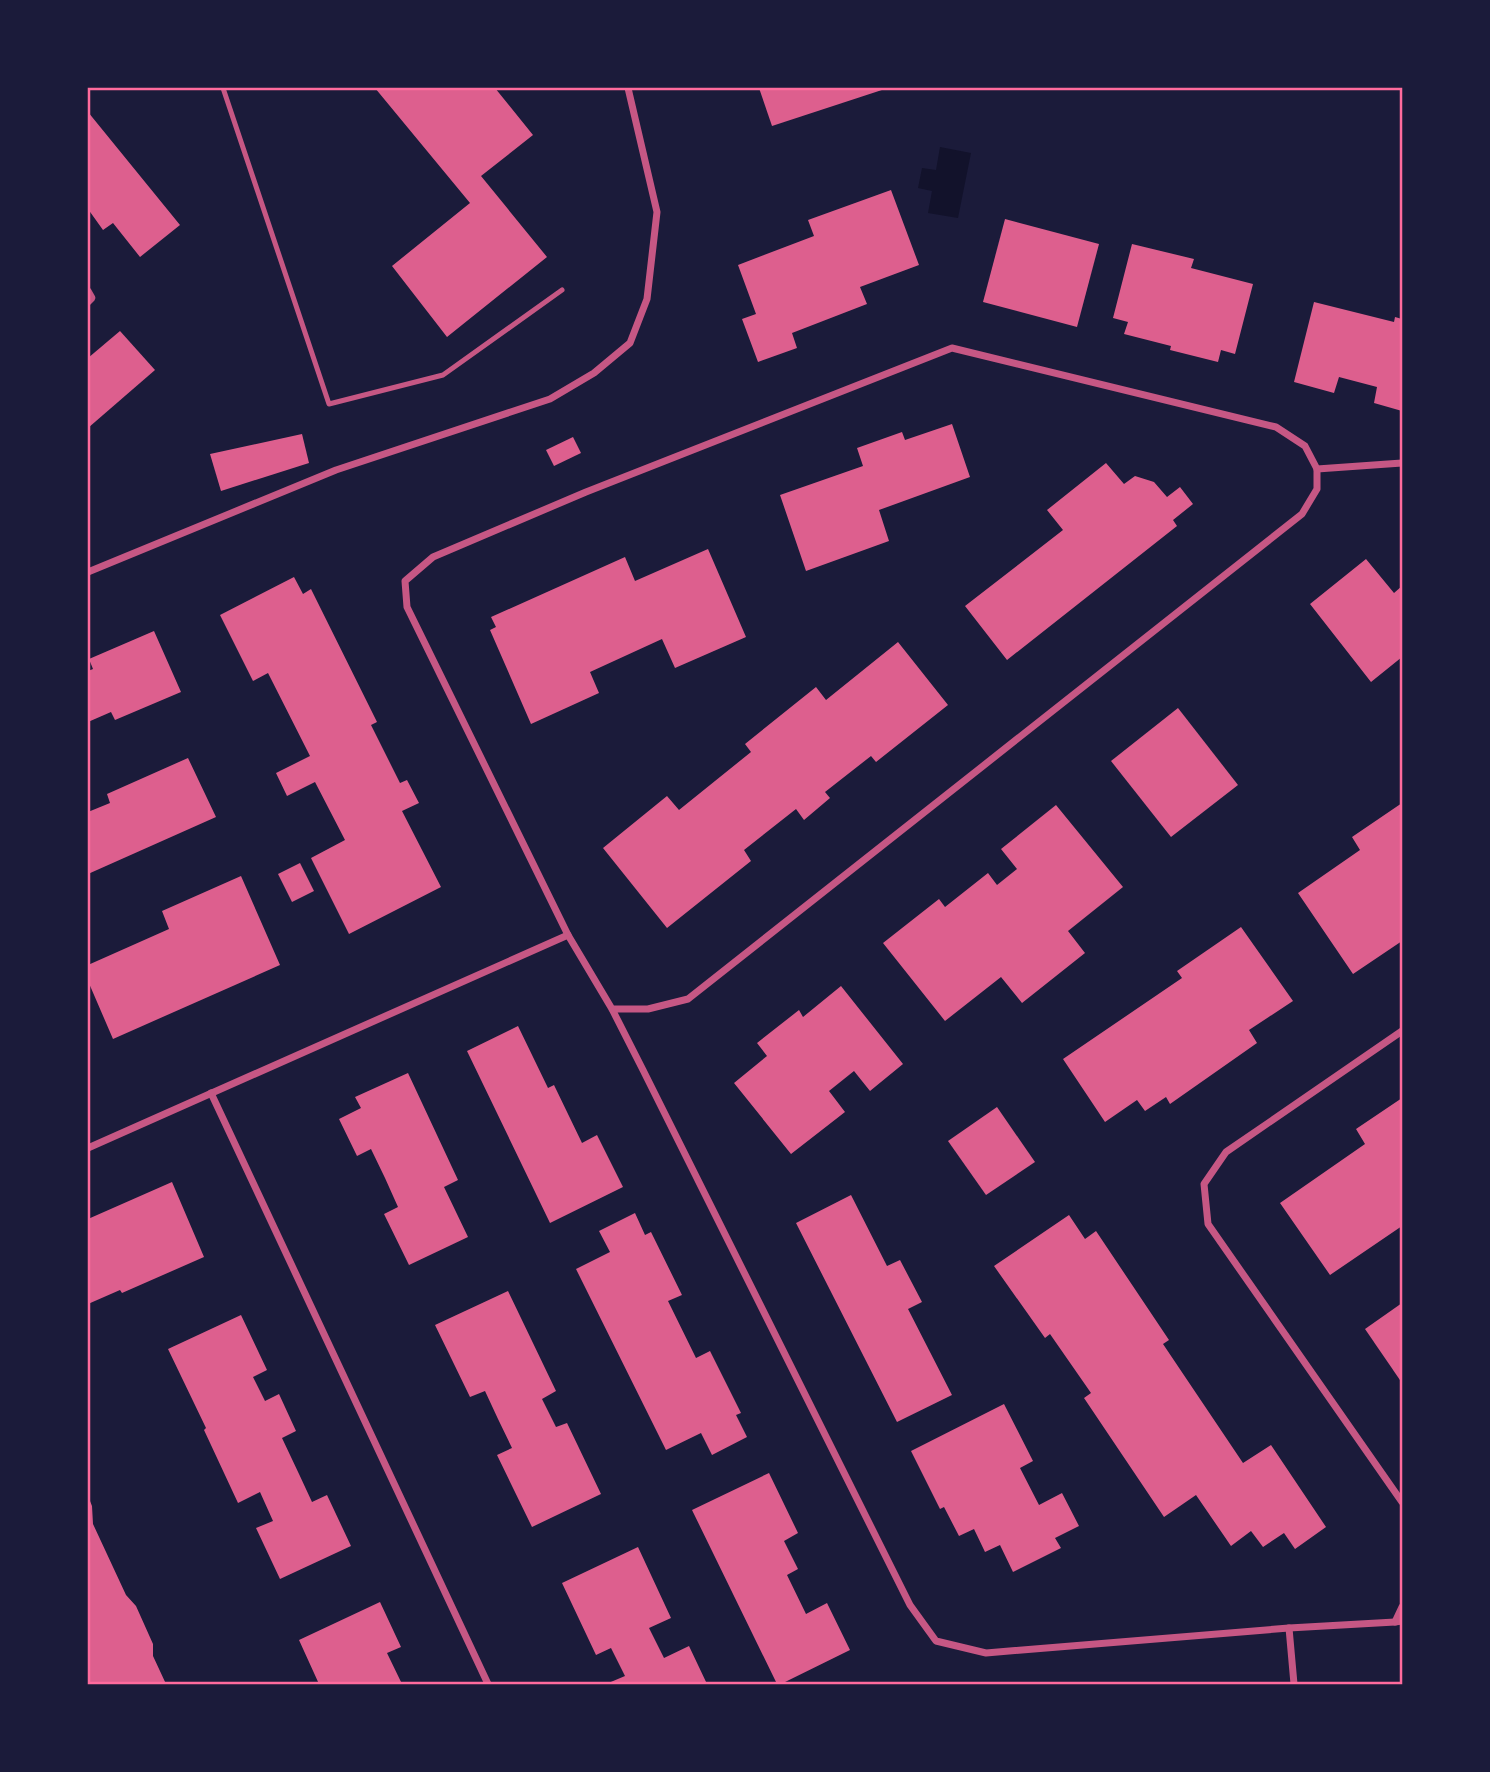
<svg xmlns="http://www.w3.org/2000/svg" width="1490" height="1772" viewBox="0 0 1490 1772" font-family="'Sofia Sans Condensed',sans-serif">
<rect width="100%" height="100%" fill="#1b1b3a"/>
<!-- water -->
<path fill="#12122b" d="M 940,147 L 971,153 L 958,218 L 928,213 L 932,191 L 918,188 L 922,168 L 936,170 Z"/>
<!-- building -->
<g fill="#dd5f8e">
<path d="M 375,88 L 495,88 L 533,135 L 481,176 L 547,257 L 447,337 L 392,266 L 470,203 Z"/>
<path d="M 759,88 L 888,88 L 772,126 Z"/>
<path d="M 88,112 L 180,225 L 140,257 L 113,223 L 103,230 L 88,209 Z"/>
<path d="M 891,190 L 919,265 L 860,287 L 867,304 L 792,333 L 797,348 L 758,362 L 742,319 L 756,314 L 738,265 L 814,236 L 808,220 Z"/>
<path d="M 1005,219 L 1099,244 L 1077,327 L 983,302 Z"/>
<path d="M 1132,244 L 1194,259 L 1191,268 L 1253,284 L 1235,354 L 1221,350 L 1218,362 L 1170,350 L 1171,346 L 1124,334 L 1128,322 L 1113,318 Z"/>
<path d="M 1314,302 L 1394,322 L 1395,317 L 1402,319 L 1402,411 L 1374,403 L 1377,387 L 1339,377 L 1334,393 L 1294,382 Z"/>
<path d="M 120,331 L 155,370 L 88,428 L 88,358 Z"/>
<path d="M 952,424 L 970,477 L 879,510 L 889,541 L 806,571 L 780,495 L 863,466 L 857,448 L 902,432 L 905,440 Z"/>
<path d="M 302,434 L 309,463 L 221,491 L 210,454 Z"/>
<path d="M 573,437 L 581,453 L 554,466 L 546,450 Z"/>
<path d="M 1106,463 L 1124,484 L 1135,476 L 1154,482 L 1167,497 L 1180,487 L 1193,504 L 1173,520 L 1177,526 L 1007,660 L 965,606 L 1063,530 L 1047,510 Z"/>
<path d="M 708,549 L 746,637 L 675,668 L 662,639 L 590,672 L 599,693 L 531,724 L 490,630 L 496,627 L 491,617 L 625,557 L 635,581 Z"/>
<path d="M 1366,559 L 1394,593 L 1402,586 L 1402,657 L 1371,682 L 1310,604 Z"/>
<path d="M 294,577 L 303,594 L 311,589 L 377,722 L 371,725 L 400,783 L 407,780 L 419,803 L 402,811 L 441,887 L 349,934 L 311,858 L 345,840 L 315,782 L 287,796 L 276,773 L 310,756 L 268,673 L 253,681 L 220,615 Z"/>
<path d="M 154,631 L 181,692 L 115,720 L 111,712 L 88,722 L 88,671 L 93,669 L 89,659 Z"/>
<path d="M 898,642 L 948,705 L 876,762 L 871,756 L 825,792 L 830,798 L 804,820 L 796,809 L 744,850 L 751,861 L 667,928 L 603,848 L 667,796 L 679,810 L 751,752 L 745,744 L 816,687 L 826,700 Z"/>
<path d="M 1178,708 L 1238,785 L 1171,837 L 1111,761 Z"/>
<path d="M 188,758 L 216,817 L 88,874 L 88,812 L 110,803 L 107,794 Z"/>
<path d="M 1402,803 L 1402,941 L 1353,974 L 1298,893 L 1360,850 L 1352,837 Z"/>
<path d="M 1056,805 L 1123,887 L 1068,931 L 1085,953 L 1022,1003 L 1001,977 L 945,1021 L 883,943 L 939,899 L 945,907 L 988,873 L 997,885 L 1017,869 L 1001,849 Z"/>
<path d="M 300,863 L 314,891 L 292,902 L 278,874 Z"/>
<path d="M 241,876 L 280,965 L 113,1039 L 88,981 L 88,965 L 169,929 L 162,911 Z"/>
<path d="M 1241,927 L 1293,1001 L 1249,1030 L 1257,1043 L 1170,1104 L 1166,1097 L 1145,1111 L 1137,1100 L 1105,1122 L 1063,1059 L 1182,978 L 1177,971 Z"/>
<path d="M 841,986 L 903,1064 L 870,1091 L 854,1071 L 829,1091 L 845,1112 L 791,1154 L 734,1083 L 767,1056 L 757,1043 L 799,1010 L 803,1017 Z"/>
<path d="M 518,1026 L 548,1088 L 554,1085 L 582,1143 L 597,1135 L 623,1187 L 550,1223 L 467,1051 Z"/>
<path d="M 408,1073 L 458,1180 L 444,1187 L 468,1237 L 409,1265 L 384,1214 L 398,1207 L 385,1178 L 371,1149 L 357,1156 L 339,1119 L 361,1108 L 355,1097 Z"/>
<path d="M 1402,1098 L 1402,1226 L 1330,1275 L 1280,1203 L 1365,1144 L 1356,1129 Z"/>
<path d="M 997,1107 L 1035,1162 L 986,1195 L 948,1141 Z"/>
<path d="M 172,1182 L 204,1257 L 122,1293 L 120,1290 L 88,1304 L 88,1219 Z"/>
<path d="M 851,1195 L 887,1266 L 900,1260 L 922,1302 L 908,1309 L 952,1395 L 897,1422 L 796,1223 Z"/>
<path d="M 635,1213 L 645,1235 L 651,1232 L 682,1295 L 668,1301 L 696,1358 L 710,1351 L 741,1413 L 736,1415 L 747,1437 L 712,1455 L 701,1433 L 666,1450 L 576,1269 L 610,1252 L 599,1231 Z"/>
<path d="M 1069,1215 L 1085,1239 L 1096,1231 L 1169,1340 L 1163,1344 L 1243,1463 L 1271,1445 L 1326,1527 L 1295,1549 L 1284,1533 L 1263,1547 L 1251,1531 L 1231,1546 L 1196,1495 L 1164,1517 L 1084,1398 L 1091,1393 L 1050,1334 L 1045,1338 L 994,1266 Z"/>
<path d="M 508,1291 L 556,1391 L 542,1399 L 556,1427 L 567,1423 L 601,1494 L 532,1527 L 497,1455 L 512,1448 L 498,1419 L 485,1391 L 470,1397 L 435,1325 Z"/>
<path d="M 1402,1303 L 1402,1383 L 1365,1329 Z"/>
<path d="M 241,1315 L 267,1370 L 253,1377 L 265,1401 L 279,1394 L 296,1431 L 282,1438 L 299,1474 L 312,1502 L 327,1495 L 351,1546 L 280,1579 L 256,1528 L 273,1521 L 260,1492 L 238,1503 L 204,1430 L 206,1428 L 168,1349 Z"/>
<path d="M 1004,1404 L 1033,1461 L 1020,1468 L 1039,1505 L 1062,1493 L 1079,1526 L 1055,1538 L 1061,1548 L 1013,1572 L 1000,1545 L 985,1552 L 974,1529 L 959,1536 L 944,1507 L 940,1509 L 911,1451 Z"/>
<path d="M 769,1473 L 798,1533 L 784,1541 L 798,1569 L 787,1575 L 806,1614 L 827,1603 L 850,1650 L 781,1684 L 777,1684 L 692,1510 Z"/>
<path d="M 88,1496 L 92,1506 L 93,1524 L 126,1595 L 136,1606 L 153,1644 L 153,1656 L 166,1684 L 88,1684 Z"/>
<path d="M 638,1547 L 671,1618 L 649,1628 L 664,1658 L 689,1646 L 707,1684 L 606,1684 L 625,1676 L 611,1648 L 596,1655 L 562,1583 Z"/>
<path d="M 380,1602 L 401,1647 L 387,1653 L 402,1684 L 319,1684 L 299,1640 Z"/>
</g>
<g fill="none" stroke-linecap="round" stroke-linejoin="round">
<!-- service -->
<path stroke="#c65784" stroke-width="5" d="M 223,88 L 329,404 L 443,375 L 562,290"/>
<!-- minor -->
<g stroke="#c65784" stroke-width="7">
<path d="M 88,291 L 92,298 L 88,302"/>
<path d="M 1317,469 L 1402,463"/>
<path d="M 88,572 L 336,470 L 550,399 L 594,373 L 630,343 L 647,299 L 657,212 L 628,88"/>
<path d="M 612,1009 L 648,1009 L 688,999 L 1302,514 L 1317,489 L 1317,469 L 1305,446 L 1276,427 L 952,348 L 586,492 L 433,557 L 405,581 L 407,607 L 568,935 L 612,1009 L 643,1070 L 910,1605 L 936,1641 L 986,1653 L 1289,1628 L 1395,1622"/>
<path d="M 1402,1031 L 1226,1152 L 1204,1184 L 1208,1224 L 1402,1502"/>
<path d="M 211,1093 L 488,1684"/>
<path d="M 88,1148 L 568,935"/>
<path d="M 1402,1607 L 1395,1622 L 1402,1621"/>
<path d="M 1289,1628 L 1294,1684"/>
</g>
</g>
<!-- border -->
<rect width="1490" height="1772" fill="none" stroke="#1b1b3a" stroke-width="178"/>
<rect x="89" y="89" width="1312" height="1594" fill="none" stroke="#ff6b9d" stroke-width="2.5"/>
</svg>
